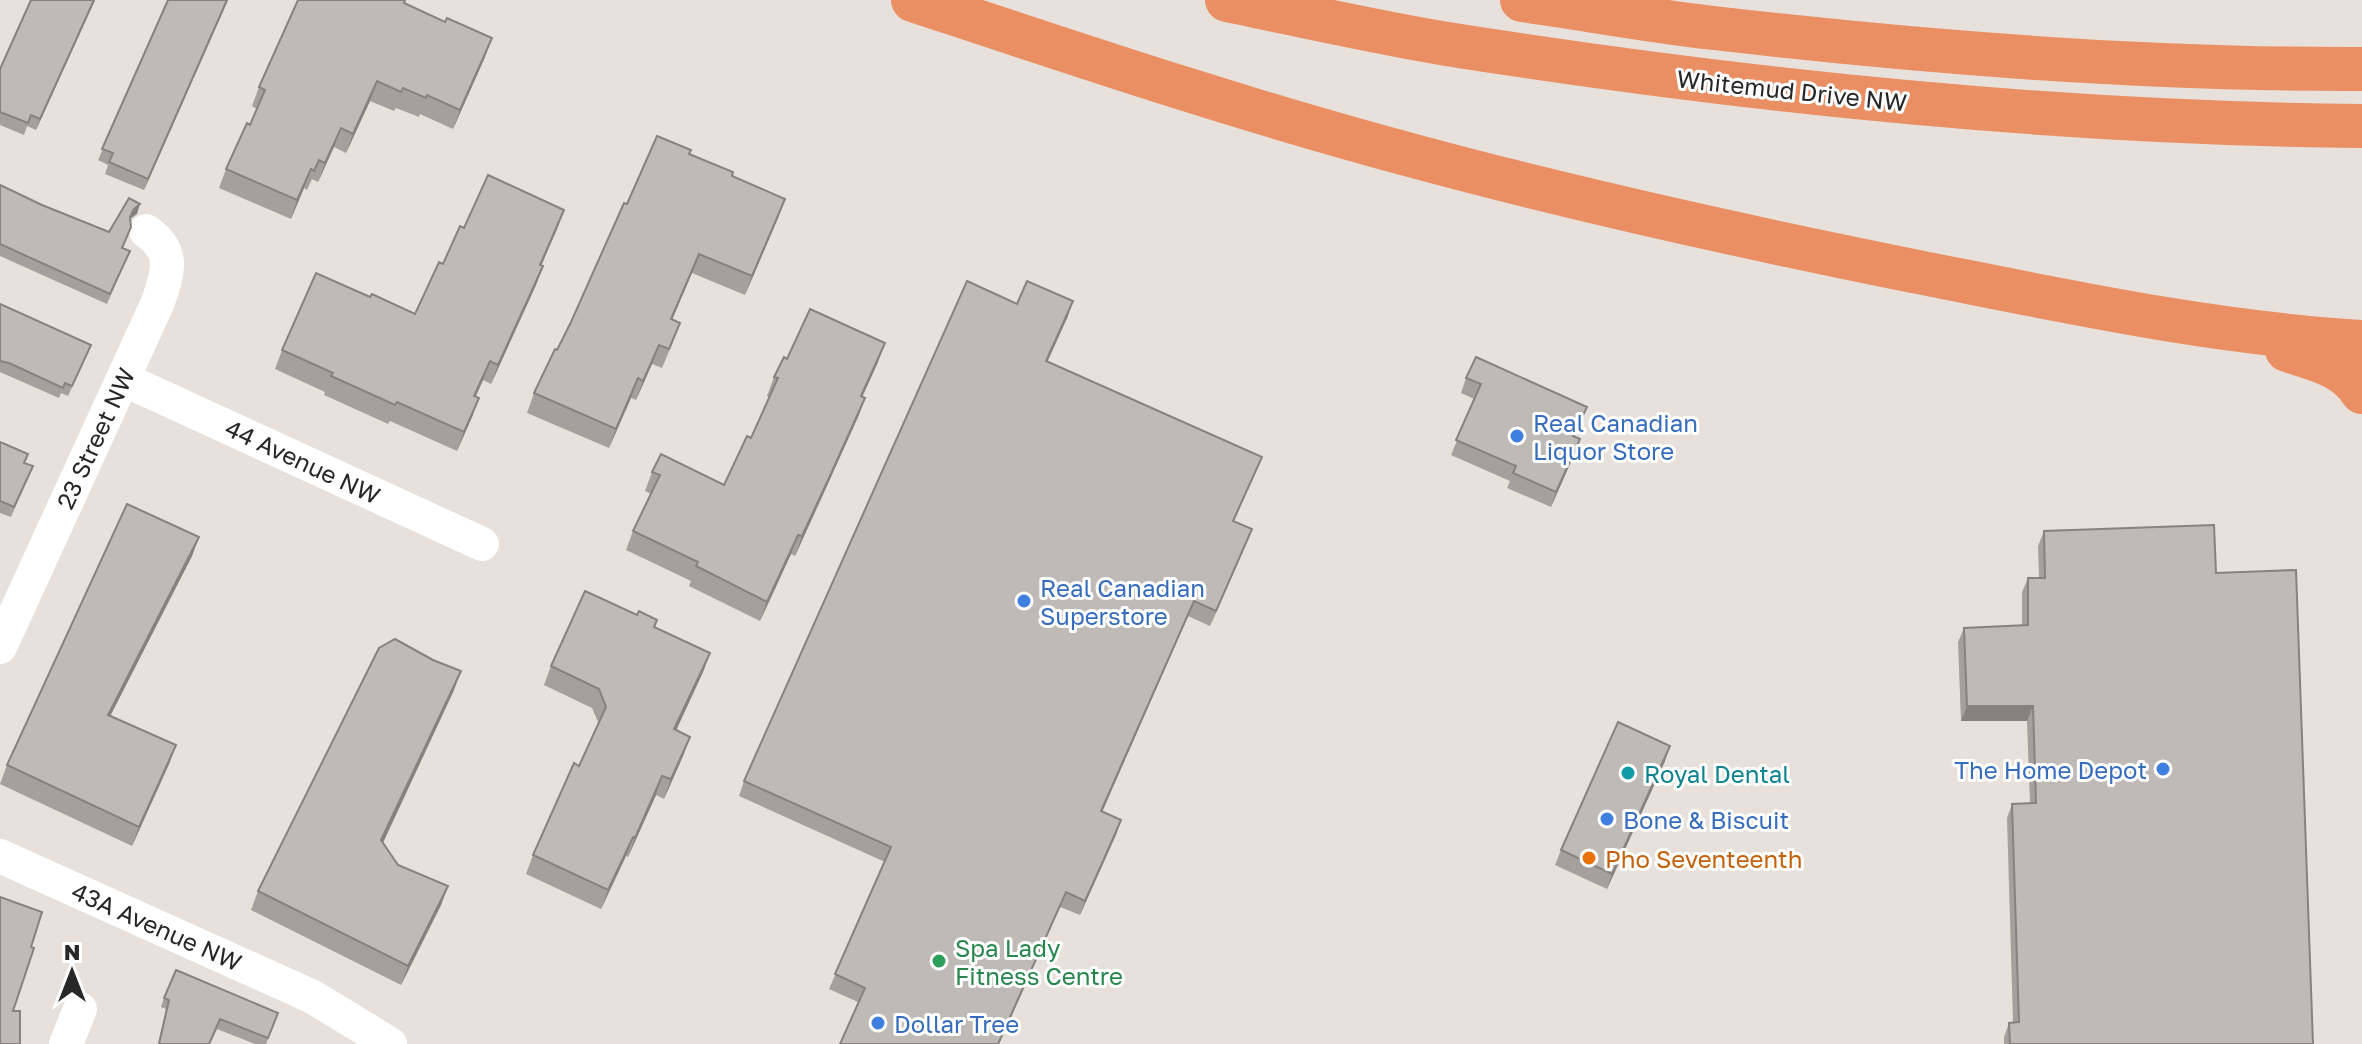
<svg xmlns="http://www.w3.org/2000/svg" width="2362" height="1044" viewBox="0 0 2362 1044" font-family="'Golos Text',sans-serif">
<rect width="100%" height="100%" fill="#e8e0da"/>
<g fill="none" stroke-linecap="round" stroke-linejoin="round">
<!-- minor -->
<g stroke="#fff" stroke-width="34">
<path d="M 123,379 L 482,544"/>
<path d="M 0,647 L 158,302 C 168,272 176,252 146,231"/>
<path d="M 0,856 L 313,997 L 390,1044"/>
<path d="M 66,1044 L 80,1009"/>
</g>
<!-- highway -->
<g stroke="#ea8f63" stroke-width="44">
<path d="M 913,0 C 1079,55 1245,111 1414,156 C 1580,201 1749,238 1918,272 C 2065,301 2212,333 2362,342"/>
<path d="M 1227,0 C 1300,15 1374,32 1447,44 C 1750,92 2056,123 2362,126"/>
<path d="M 1522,0 C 1586,9 1650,21 1714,28 C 1929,53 2146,70 2362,69"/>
<path d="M 2287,350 C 2316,360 2345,365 2362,392"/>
</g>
</g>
<!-- wall -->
<g fill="#a5a09d">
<path d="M 95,0 L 36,130 L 27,126 L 24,135 L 0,125 L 0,69 Z"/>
<path d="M 168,0 L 228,0 L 144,190 L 105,174 L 108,165 L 98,160 Z"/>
<path d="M 404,3 L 485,57 L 453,129 L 420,114 L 419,117 L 396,108 L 394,111 L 370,101 L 346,153 L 334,147 L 318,182 L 312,179 L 307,190 L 304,188 L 291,219 L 219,188 L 226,169 L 257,109 L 252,106 L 259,87 Z"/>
<path d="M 689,154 L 732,176 L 778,218 L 745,295 L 692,273 L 672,320 L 673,342 L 662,368 L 652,364 L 636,400 L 631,398 L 609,448 L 527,413 L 534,393 L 557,350 Z"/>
<path d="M 0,185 L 42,205 L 109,232 L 137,214 L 130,219 L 122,248 L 130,251 L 107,304 L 0,256 Z"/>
<path d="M 564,210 L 557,229 L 541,266 L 543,266 L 536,285 L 491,384 L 483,380 L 476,396 L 479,398 L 472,417 L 457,451 L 390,421 L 388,424 L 344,404 L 324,395 L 325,392 L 275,369 L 282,350 L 370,297 L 415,314 L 464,228 Z"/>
<path d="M 0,304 L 87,355 L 68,396 L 61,393 L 59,398 L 0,372 Z"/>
<path d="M 1017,304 L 1068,316 L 1047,361 L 1262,457 L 1234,521 L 1246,544 L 1210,626 L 1188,616 L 1102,811 L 1121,820 L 1080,915 L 1060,907 L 858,1002 L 829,989 L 885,862 L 739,796 L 744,781 Z"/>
<path d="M 787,359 L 878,362 L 862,397 L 865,398 L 858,417 L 822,497 L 795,556 L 791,554 L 760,621 L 689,586 L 691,581 L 626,550 L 633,531 L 651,494 L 645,491 L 652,472 L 724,485 L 751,438 L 769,397 L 767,396 L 774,377 Z"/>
<path d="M 1466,378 L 1581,422 L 1574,436 L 1580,439 L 1551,507 L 1507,488 L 1510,481 L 1451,455 L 1474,399 L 1461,393 Z"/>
<path d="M 0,442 L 25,463 L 29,476 L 11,517 L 0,513 Z"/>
<path d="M 2044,531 L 2216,573 L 2313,1044 L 2004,1044 L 2004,1037 L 2009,1023 L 2013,1022 L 2007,818 L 2012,804 L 2030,803 L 2027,721 L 1961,721 L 1958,642 L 1964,628 L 2022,626 L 2022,592 L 2028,578 L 2039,578 L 2038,546 Z"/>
<path d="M 199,537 L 192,556 L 110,716 L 176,745 L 169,764 L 132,846 L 0,784 L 7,765 Z"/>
<path d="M 637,615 L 654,627 L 710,653 L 703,672 L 676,730 L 690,737 L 683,756 L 664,799 L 656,795 L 628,857 L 626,856 L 601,909 L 526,874 L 533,855 L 579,766 L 599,724 L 592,708 L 544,685 L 551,666 Z"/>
<path d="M 454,690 L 383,842 L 398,865 L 448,886 L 441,905 L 401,985 L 251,910 L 258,891 Z"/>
<path d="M 1665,761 L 1607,889 L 1555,865 L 1561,850 Z"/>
<path d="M 164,998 L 278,1013 L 266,1044 L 255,1044 L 217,1029 L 210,1044 L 158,1044 L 166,1009 L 161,1007 Z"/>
</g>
<!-- shaded-wall -->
<g fill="#868280">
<path d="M 94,0 L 95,0 L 36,130 L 40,119 Z"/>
<path d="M 227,0 L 228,0 L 144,190 L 148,179 Z"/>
<path d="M 492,38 L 485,57 L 453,129 L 460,110 Z"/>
<path d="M 377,81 L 370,101 L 346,153 L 353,134 Z"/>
<path d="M 341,128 L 334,147 L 318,182 L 325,163 Z"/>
<path d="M 311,169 L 304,188 L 291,219 L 297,200 Z"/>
<path d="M 785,199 L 778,218 L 745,295 L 752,276 Z"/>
<path d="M 140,204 L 137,214 L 130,219 L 126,227 L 134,209 Z"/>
<path d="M 564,210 L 557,229 L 533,284 L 540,265 Z"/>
<path d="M 699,254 L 692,273 L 664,338 L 671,319 Z"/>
<path d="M 543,266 L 536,285 L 491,384 L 498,365 Z"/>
<path d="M 1073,301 L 1068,316 L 1041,376 L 1046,361 Z"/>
<path d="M 885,343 L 878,362 L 854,415 L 861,396 Z"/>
<path d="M 659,345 L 652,364 L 636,400 L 643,381 Z"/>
<path d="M 490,361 L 483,380 L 467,415 L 474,396 Z"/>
<path d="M 638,378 L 631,398 L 609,448 L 616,429 Z"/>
<path d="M 479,398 L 472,417 L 457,451 L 464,432 Z"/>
<path d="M 865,398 L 858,417 L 795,556 L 802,536 Z"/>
<path d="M 1580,439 L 1575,453 L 1551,507 L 1556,492 Z"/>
<path d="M 1252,529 L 1246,544 L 1210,626 L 1216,611 Z"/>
<path d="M 798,535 L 791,554 L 760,621 L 767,602 Z"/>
<path d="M 199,537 L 192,556 L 101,734 L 108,715 Z"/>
<path d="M 1194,601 L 1188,616 L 1096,826 L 1101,811 Z"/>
<path d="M 710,653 L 703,672 L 668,748 L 674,729 Z"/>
<path d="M 461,671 L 454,690 L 375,860 L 381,840 Z"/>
<path d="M 1967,706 L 2033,706 L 2027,721 L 1961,721 Z"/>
<path d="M 690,737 L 683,756 L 664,799 L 671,779 Z"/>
<path d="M 176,745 L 169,764 L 132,846 L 139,827 Z"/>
<path d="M 1670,746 L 1665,761 L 1607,889 L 1612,874 Z"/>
<path d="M 662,776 L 656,795 L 628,857 L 635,838 Z"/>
<path d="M 1121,820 L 1116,835 L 1080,915 L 1085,901 Z"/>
<path d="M 633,837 L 626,856 L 601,909 L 608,890 Z"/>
<path d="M 448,886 L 441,905 L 401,985 L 408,966 Z"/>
<path d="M 1066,892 L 1060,907 L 999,1044 L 998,1044 Z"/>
</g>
<!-- building -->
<g fill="#c0bab7" stroke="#868280" stroke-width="2">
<path d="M 31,0 L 94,0 L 40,119 L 31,115 L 28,123 L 0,112 L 0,69 Z"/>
<path d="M 168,0 L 227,0 L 148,179 L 109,162 L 113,153 L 102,149 Z"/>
<path d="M 298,0 L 405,0 L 404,3 L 445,22 L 447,18 L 492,38 L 460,110 L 427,95 L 426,98 L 403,88 L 401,92 L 377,81 L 353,134 L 341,128 L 325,163 L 319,160 L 314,171 L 311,169 L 297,200 L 226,169 L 247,123 L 250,125 L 265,90 L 259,87 Z"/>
<path d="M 657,136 L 691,150 L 689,154 L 733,172 L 732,176 L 785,199 L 752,276 L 699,254 L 671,319 L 680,323 L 669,349 L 659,345 L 643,381 L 638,378 L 616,429 L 534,393 L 555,349 L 557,350 L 571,322 L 624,203 L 627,204 Z"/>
<path d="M 488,175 L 564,210 L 540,265 L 543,266 L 498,365 L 490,361 L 474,396 L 479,398 L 464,432 L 397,402 L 395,405 L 351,385 L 331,376 L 333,373 L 282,350 L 316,273 L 370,297 L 372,294 L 415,314 L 439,262 L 443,264 L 460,226 L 464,228 Z"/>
<path d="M 0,185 L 42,205 L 109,232 L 129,198 L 140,204 L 134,209 L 130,217 L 131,227 L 122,248 L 130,251 L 110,294 L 0,244 Z"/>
<path d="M 967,281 L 1017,304 L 1027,281 L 1073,301 L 1046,361 L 1262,457 L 1233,521 L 1252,529 L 1216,611 L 1194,601 L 1101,811 L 1121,820 L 1104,859 L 1085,901 L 1066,892 L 998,1044 L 840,1044 L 865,988 L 835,974 L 891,847 L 744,781 Z"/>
<path d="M 0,304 L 91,345 L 72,386 L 65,383 L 63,388 L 9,363 L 0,361 Z"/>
<path d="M 810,309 L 885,343 L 861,396 L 865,398 L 829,478 L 802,536 L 798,535 L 767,602 L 696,566 L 698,562 L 633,531 L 660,475 L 652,472 L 661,454 L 724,485 L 747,436 L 751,438 L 778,378 L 774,377 L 784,357 L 787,359 Z"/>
<path d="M 1476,357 L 1587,407 L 1573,436 L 1580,439 L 1556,492 L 1513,473 L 1516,466 L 1456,440 L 1481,384 L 1466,378 Z"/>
<path d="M 0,442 L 28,454 L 24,463 L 33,466 L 14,507 L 0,501 Z"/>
<path d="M 127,504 L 199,537 L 108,715 L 176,745 L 139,827 L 7,765 Z"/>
<path d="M 2214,525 L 2216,573 L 2296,570 L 2313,1044 L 2010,1044 L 2009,1023 L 2019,1022 L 2012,804 L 2036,803 L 2033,706 L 1967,706 L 1964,628 L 2028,625 L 2028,578 L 2045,578 L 2044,531 Z"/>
<path d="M 585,591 L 637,615 L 639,611 L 657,620 L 654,627 L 710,653 L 674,729 L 690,737 L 671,779 L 662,776 L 635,838 L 633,837 L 608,890 L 533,855 L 574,763 L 579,766 L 606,707 L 599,689 L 551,666 Z"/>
<path d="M 395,639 L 433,660 L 461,671 L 381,840 L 398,865 L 448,886 L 408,966 L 258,891 L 379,648 Z"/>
<path d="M 1618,722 L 1670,746 L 1612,874 L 1561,850 Z"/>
<path d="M 0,897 L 42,912 L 31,947 L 34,948 L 13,1011 L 20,1011 L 20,1044 L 0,1044 Z"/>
<path d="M 176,970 L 278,1013 L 268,1038 L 220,1019 L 209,1044 L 159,1044 L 169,1000 L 164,998 Z"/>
</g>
<!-- markers -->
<g fill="#3f7fe0" stroke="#fff" stroke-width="3">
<circle cx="1517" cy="436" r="8"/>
<circle cx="1024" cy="601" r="8"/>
<circle cx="2163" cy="769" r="8"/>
<circle cx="1607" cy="819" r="8"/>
<circle cx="878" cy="1023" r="8"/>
</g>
<circle fill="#0f9aa8" stroke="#fff" stroke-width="3" cx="1628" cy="773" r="8"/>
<circle fill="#e8710a" stroke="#fff" stroke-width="3" cx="1589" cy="858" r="8"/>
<circle fill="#2e9e5b" stroke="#fff" stroke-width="3" cx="939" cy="961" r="8"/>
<g text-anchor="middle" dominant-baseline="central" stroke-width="6" stroke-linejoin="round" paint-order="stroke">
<!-- street labels -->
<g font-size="24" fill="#272727" stroke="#fff">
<text transform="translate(1792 90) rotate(6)">Whitemud Drive NW</text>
<text transform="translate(95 438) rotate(-65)">23 Street NW</text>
<text transform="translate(303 461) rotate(25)">44 Avenue NW</text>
<text transform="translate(157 926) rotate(24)">43A Avenue NW</text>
</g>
<!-- shop labels -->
<g font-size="24" fill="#366cbe" stroke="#fff" text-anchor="start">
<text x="1533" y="422">Real Canadian<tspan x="1533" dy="28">Liquor Store</tspan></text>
<text x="1040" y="587">Real Canadian<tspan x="1040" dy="28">Superstore</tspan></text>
<text x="2147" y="769" text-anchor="end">The Home Depot</text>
<text x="1623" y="819">Bone &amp; Biscuit</text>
<text x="894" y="1023">Dollar Tree</text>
</g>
<!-- culture labels -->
<g font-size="24" fill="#0d838f" stroke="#fff" text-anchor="start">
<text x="1644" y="773">Royal Dental</text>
</g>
<!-- food labels -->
<g font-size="24" fill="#c56008" stroke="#fff" text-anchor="start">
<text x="1605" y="858">Pho Seventeenth</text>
</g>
<!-- leisure labels -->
<g font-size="24" fill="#27864d" stroke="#fff" text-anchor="start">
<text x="955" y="947">Spa Lady<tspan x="955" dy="28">Fitness Centre</tspan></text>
</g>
</g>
<!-- north arrow -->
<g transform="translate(72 972)" stroke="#ffffff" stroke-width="6" paint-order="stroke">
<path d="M0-6L14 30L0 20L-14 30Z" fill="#272727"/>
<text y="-12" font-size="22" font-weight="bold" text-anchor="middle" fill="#272727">N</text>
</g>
</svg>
